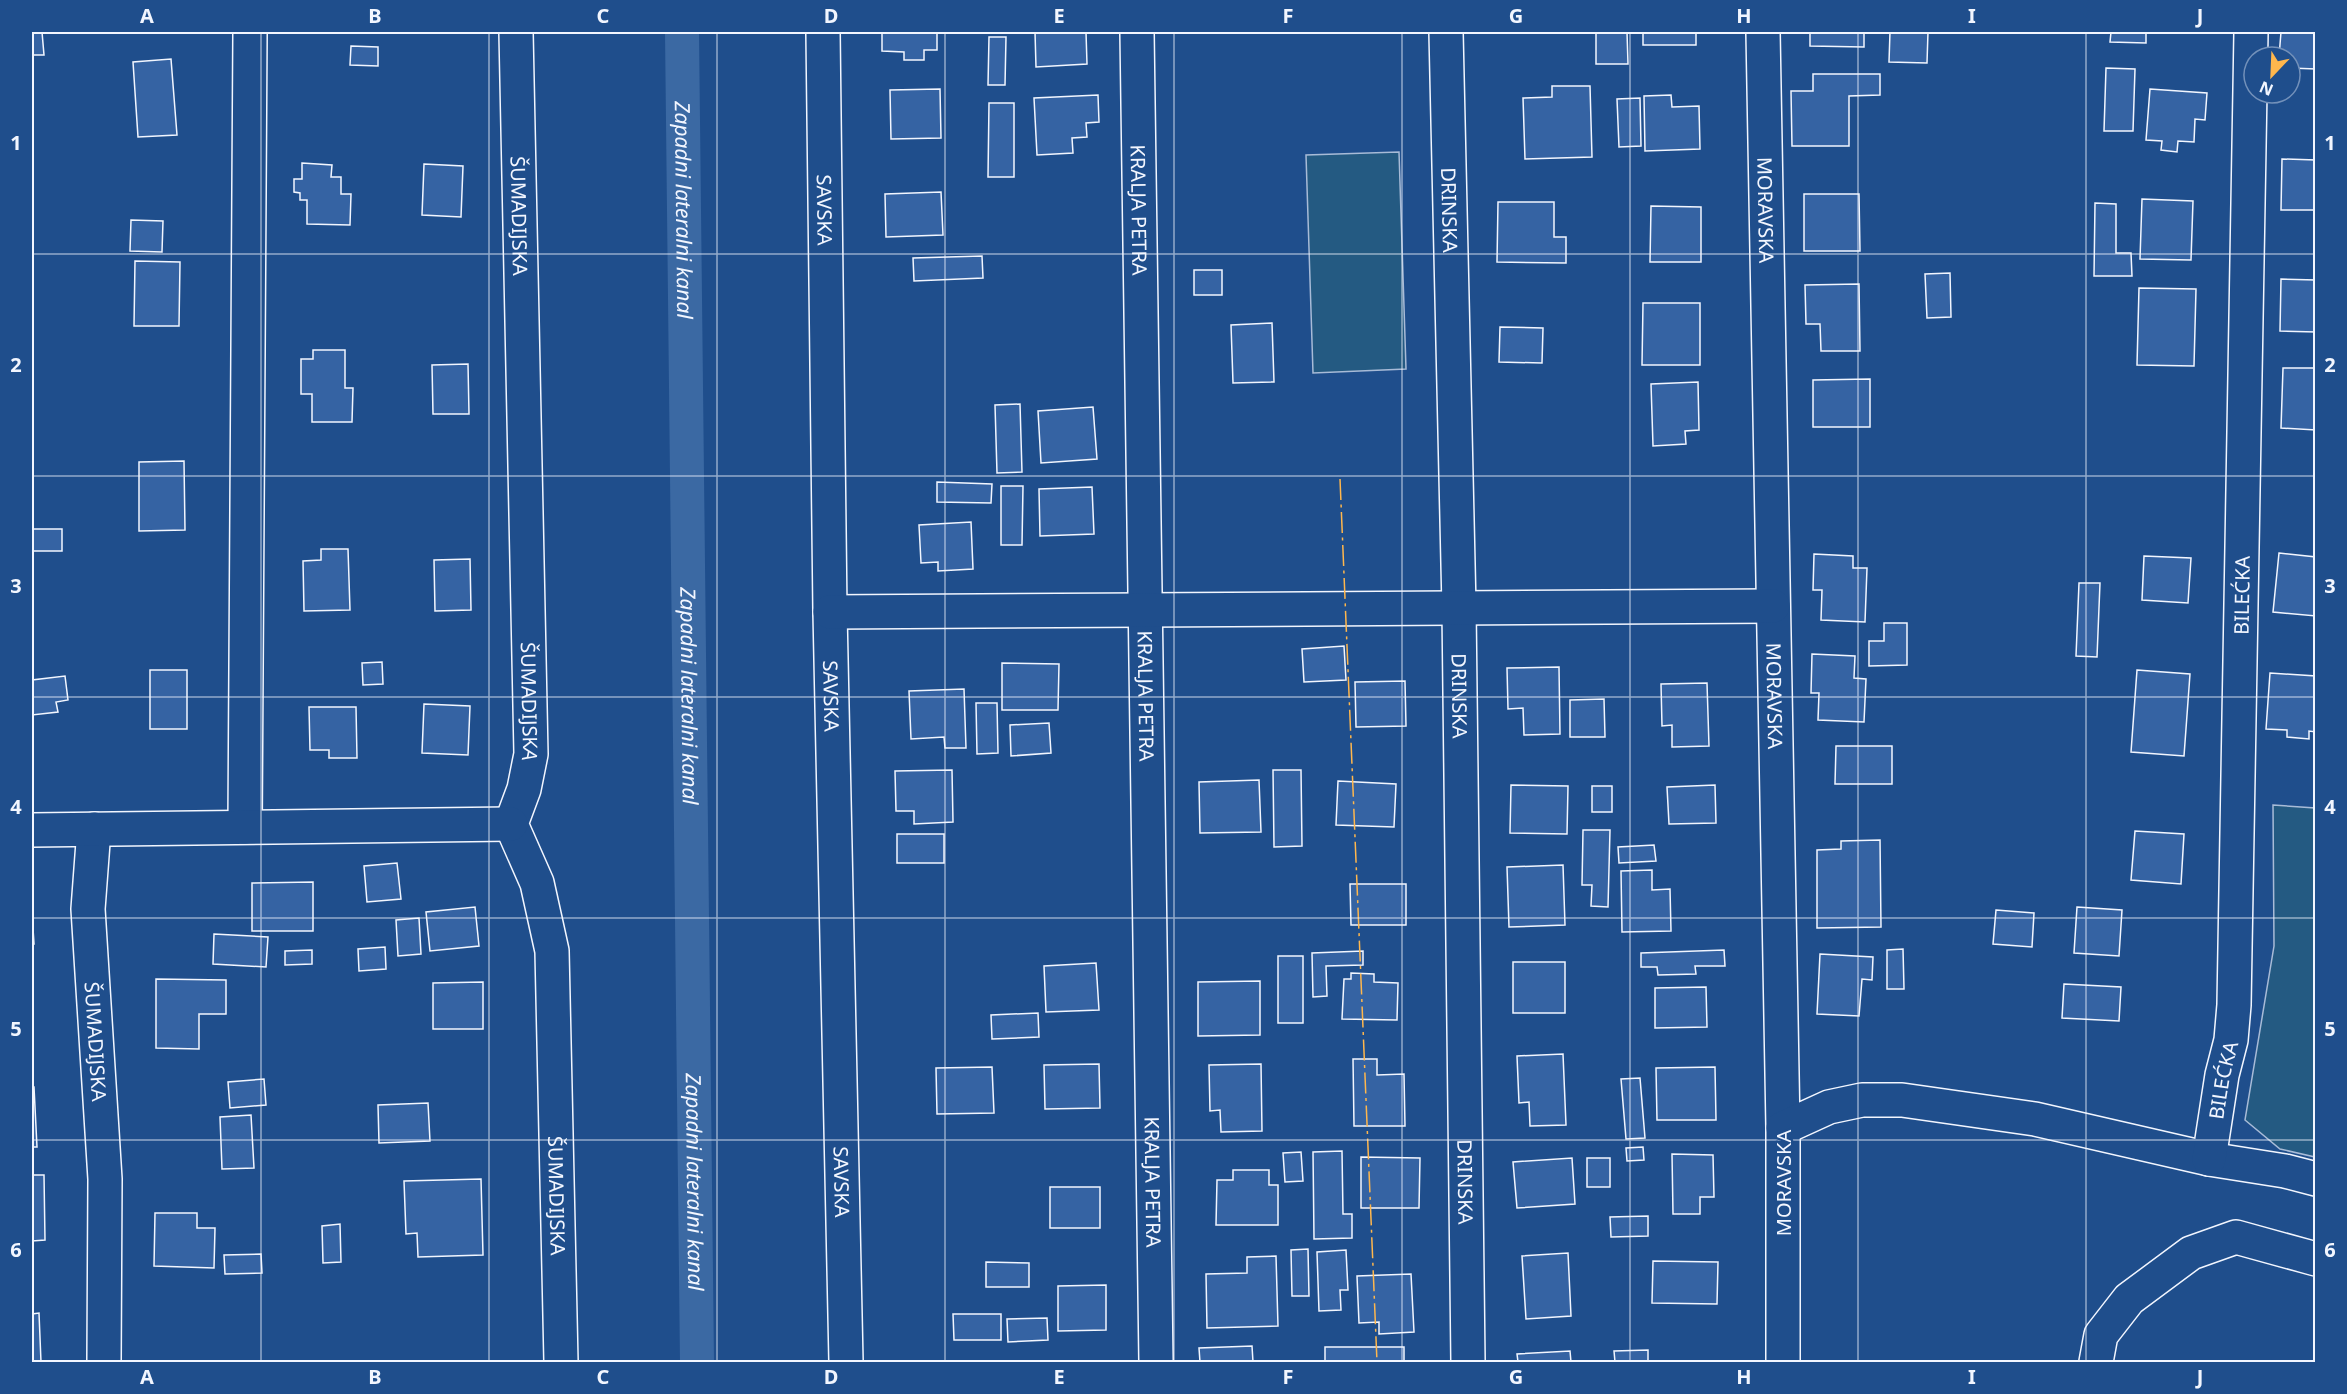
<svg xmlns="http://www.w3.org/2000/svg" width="2347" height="1394" viewBox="0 0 2347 1394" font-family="'Noto Sans',sans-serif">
<rect width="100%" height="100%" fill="#1f4e8c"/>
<!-- green -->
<g fill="#245a82" stroke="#a8bbd7" stroke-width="1.5">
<path d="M 1399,152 L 1406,369 L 1313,373 L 1306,155 Z"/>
<path d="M 2273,805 L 2315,808 L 2315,1157 L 2280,1149 L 2245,1120 L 2274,946 Z"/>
</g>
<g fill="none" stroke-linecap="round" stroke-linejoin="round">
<!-- canal -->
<path stroke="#3b69a3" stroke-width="34" id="s1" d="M 682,32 L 697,1362"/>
</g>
<!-- building -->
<g fill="#3563a3" stroke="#f2f6ff" stroke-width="1.5">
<path d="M 32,32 L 42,32 L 44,55 L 32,55 Z"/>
<path d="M 882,32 L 937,32 L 937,50 L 924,50 L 924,60 L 904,60 L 904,52 L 882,51 Z"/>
<path d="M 1035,32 L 1086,32 L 1087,64 L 1036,67 Z"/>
<path d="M 1596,32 L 1627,32 L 1628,64 L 1596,64 Z"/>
<rect x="1643" y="32" width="53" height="13"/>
<path d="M 1810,32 L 1864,32 L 1864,47 L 1810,46 Z"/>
<path d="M 1890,32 L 1928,32 L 1927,63 L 1889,62 Z"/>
<path d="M 2111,32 L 2146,32 L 2146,43 L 2110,42 Z"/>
<path d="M 2281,32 L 2316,32 L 2316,69 L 2290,68 L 2290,57 L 2279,57 Z"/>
<path d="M 989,37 L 1006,37 L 1005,85 L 988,85 Z"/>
<path d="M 351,46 L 378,47 L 378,66 L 350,65 Z"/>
<path d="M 171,59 L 177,135 L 138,137 L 133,62 Z"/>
<path d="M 2106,68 L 2135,69 L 2133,131 L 2104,131 Z"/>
<path d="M 1813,74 L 1880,74 L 1880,95 L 1849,96 L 1849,146 L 1792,146 L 1791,91 L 1813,91 Z"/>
<path d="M 1552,86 L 1590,86 L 1592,157 L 1525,159 L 1523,98 L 1552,97 Z"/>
<path d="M 940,89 L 941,138 L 891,139 L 890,90 Z"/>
<path d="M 2150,89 L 2207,93 L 2205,120 L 2195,119 L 2194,142 L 2178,141 L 2177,152 L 2161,150 L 2162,141 L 2146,140 Z"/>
<path d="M 1098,95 L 1099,122 L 1086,123 L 1087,137 L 1072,138 L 1073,153 L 1037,155 L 1034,98 Z"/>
<path d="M 1671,95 L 1672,107 L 1699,106 L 1700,149 L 1645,151 L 1644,96 Z"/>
<path d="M 1640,98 L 1641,146 L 1619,147 L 1617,99 Z"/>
<path d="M 989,103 L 1014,103 L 1014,177 L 988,177 Z"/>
<path d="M 2282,159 L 2316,160 L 2316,210 L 2281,210 Z"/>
<path d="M 302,163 L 332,165 L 331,177 L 341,177 L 341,194 L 351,194 L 350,225 L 307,224 L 307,200 L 300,200 L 300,193 L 294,192 L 294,179 L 302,179 Z"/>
<path d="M 424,164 L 463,166 L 461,217 L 422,215 Z"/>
<path d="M 941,192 L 943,235 L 886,237 L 885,194 Z"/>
<path d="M 1804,194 L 1859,194 L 1860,251 L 1804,251 Z"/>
<path d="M 2142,199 L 2193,201 L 2191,260 L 2140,259 Z"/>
<path d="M 1498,202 L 1554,202 L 1554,237 L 1566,237 L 1566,263 L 1497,262 Z"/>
<path d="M 2095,203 L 2116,204 L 2116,253 L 2131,253 L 2132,276 L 2094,276 Z"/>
<path d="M 1651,206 L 1701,207 L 1701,262 L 1650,262 Z"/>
<path d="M 131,220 L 163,221 L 162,252 L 130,251 Z"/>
<path d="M 982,256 L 983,278 L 914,281 L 913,258 Z"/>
<path d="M 135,261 L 180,262 L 179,326 L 134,326 Z"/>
<rect x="1194" y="270" width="28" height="25"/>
<path d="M 1950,273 L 1951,317 L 1927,318 L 1925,274 Z"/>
<path d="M 2281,279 L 2316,280 L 2316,332 L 2280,331 Z"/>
<path d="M 1859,284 L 1860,351 L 1821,351 L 1820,324 L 1806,324 L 1805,285 Z"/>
<path d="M 2139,288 L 2196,289 L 2194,366 L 2137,365 Z"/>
<path d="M 1643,303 L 1700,303 L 1700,365 L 1642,365 Z"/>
<path d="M 1272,323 L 1274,382 L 1233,383 L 1231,325 Z"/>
<path d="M 1500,327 L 1543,328 L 1542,363 L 1499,362 Z"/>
<path d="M 313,350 L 345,350 L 345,388 L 353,388 L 352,422 L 312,422 L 312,394 L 301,394 L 301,359 L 313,359 Z"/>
<path d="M 468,364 L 469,414 L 433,414 L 432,365 Z"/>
<path d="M 2283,368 L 2316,368 L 2316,430 L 2281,428 Z"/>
<path d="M 1870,379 L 1870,427 L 1813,427 L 1813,380 Z"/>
<path d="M 1698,382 L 1699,430 L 1685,431 L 1686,444 L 1653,446 L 1651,384 Z"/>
<path d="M 1020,404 L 1022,472 L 997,473 L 995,405 Z"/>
<path d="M 1093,407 L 1097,459 L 1041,463 L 1038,411 Z"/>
<path d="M 184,461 L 185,530 L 139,531 L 139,462 Z"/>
<path d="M 937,482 L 992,484 L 991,503 L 937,502 Z"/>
<path d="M 1001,486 L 1023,486 L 1022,545 L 1001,545 Z"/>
<path d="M 1092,487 L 1094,534 L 1040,536 L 1039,489 Z"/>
<path d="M 971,522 L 973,569 L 938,571 L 938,562 L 921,563 L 919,525 Z"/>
<rect x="32" y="529" width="30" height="22"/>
<path d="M 321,549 L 348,549 L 350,610 L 304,611 L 303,561 L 321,560 Z"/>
<path d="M 2279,553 L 2316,557 L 2316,616 L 2273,612 Z"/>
<path d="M 1814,554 L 1853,556 L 1853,568 L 1867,568 L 1865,622 L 1821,620 L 1822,590 L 1813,590 Z"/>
<path d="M 2144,556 L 2191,558 L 2188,603 L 2142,600 Z"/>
<path d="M 470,559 L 471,610 L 435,611 L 434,560 Z"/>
<path d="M 2079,583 L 2100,583 L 2097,657 L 2076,656 Z"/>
<path d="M 1884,623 L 1907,623 L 1907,665 L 1869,666 L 1869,641 L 1884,641 Z"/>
<path d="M 1344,646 L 1346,680 L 1304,682 L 1302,649 Z"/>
<path d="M 1812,654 L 1855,656 L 1854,678 L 1866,679 L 1864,722 L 1818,720 L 1819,693 L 1811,693 Z"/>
<path d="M 382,662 L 383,684 L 363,685 L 362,663 Z"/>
<path d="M 1002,663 L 1059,664 L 1058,710 L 1002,710 Z"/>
<path d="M 1559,667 L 1560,734 L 1524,735 L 1523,708 L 1508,709 L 1507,668 Z"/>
<rect x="150" y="670" width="37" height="59"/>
<path d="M 2137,670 L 2190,674 L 2184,756 L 2131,752 Z"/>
<path d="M 2270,673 L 2316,676 L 2316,732 L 2309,731 L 2309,739 L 2287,737 L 2287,730 L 2266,729 Z"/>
<path d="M 65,676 L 68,700 L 56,702 L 58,712 L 32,715 L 32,680 Z"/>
<path d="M 1405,681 L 1406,726 L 1356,727 L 1355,682 Z"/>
<path d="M 1707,683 L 1709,746 L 1672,747 L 1672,725 L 1662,726 L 1661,684 Z"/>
<path d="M 964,689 L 966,748 L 945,748 L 944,737 L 911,739 L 909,691 Z"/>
<path d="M 1604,699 L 1605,737 L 1570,737 L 1570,700 Z"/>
<path d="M 976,703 L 997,703 L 998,753 L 977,754 Z"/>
<path d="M 424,704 L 470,706 L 468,755 L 422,753 Z"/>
<path d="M 309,707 L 356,707 L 357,758 L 329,758 L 329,750 L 310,750 Z"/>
<path d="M 1049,723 L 1051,753 L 1011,756 L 1010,725 Z"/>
<path d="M 1836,746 L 1892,746 L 1892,784 L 1835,784 Z"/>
<path d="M 952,770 L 953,822 L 914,824 L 914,811 L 896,811 L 895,771 Z"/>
<path d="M 1273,770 L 1301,770 L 1302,846 L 1274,847 Z"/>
<path d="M 1259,780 L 1261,832 L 1200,833 L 1199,782 Z"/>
<path d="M 1338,781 L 1396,784 L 1394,827 L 1336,825 Z"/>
<path d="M 1511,785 L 1568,786 L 1567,834 L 1510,833 Z"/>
<path d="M 1715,785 L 1716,823 L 1669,824 L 1667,787 Z"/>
<rect x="1592" y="786" width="20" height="26"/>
<path d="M 1583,830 L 1610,830 L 1608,907 L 1591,906 L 1592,885 L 1582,885 Z"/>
<path d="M 2135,831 L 2184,834 L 2181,884 L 2131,880 Z"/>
<rect x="897" y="834" width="47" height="29"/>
<path d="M 1880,840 L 1881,927 L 1817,928 L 1817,850 L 1841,849 L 1841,841 Z"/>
<path d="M 1654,845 L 1656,861 L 1619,863 L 1618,847 Z"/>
<path d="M 397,863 L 401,899 L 367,902 L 364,866 Z"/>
<path d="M 1563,865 L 1565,925 L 1509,927 L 1507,867 Z"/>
<path d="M 1652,870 L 1652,890 L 1670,889 L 1671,931 L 1622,932 L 1621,871 Z"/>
<path d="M 313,882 L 313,931 L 252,931 L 252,883 Z"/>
<path d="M 1350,884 L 1406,884 L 1406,925 L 1351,925 Z"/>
<path d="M 475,907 L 479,946 L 430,951 L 426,912 Z"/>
<path d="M 2077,907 L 2122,910 L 2119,956 L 2074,953 Z"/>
<path d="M 1996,910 L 2034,913 L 2032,947 L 1993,944 Z"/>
<path d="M 32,913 L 34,944 L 32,944 Z"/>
<path d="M 419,918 L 421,954 L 398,956 L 396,920 Z"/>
<path d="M 214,934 L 268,937 L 266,967 L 213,964 Z"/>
<path d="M 385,947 L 386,969 L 359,971 L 358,949 Z"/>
<path d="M 1903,949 L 1904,989 L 1887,989 L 1887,950 Z"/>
<path d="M 312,950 L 312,964 L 285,965 L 285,951 Z"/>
<path d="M 1724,950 L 1725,966 L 1695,966 L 1696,974 L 1658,975 L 1657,967 L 1641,967 L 1641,953 Z"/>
<path d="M 1363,951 L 1363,965 L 1326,966 L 1327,996 L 1313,997 L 1312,953 Z"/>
<path d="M 1820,954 L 1873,957 L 1872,980 L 1862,979 L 1859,1016 L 1817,1014 Z"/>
<rect x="1278" y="956" width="25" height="67"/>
<rect x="1513" y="962" width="52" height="51"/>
<path d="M 1096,963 L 1099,1010 L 1046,1012 L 1044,966 Z"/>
<path d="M 1351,973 L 1374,974 L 1374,982 L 1398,983 L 1397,1020 L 1342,1019 L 1344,979 L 1351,979 Z"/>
<path d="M 156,979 L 226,980 L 226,1014 L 199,1014 L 199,1049 L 156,1048 Z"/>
<path d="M 1260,981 L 1260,1035 L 1198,1036 L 1198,982 Z"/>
<path d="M 483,982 L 483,1029 L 433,1029 L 433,983 Z"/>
<path d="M 2064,984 L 2121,987 L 2119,1021 L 2062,1018 Z"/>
<path d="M 1706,987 L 1707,1027 L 1655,1028 L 1655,988 Z"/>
<path d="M 1038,1013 L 1039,1037 L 992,1039 L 991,1015 Z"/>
<path d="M 32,1017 L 33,1067 L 32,1067 Z"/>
<path d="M 1563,1054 L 1566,1125 L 1530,1126 L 1529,1102 L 1519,1103 L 1517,1056 Z"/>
<path d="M 1353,1059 L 1377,1059 L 1377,1075 L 1404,1074 L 1405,1126 L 1354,1126 Z"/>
<path d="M 1099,1064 L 1100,1108 L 1045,1109 L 1044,1065 Z"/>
<path d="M 1261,1064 L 1262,1131 L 1221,1132 L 1220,1110 L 1210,1111 L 1209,1065 Z"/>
<path d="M 992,1067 L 994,1113 L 937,1114 L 936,1068 Z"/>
<path d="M 1715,1067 L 1716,1120 L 1657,1120 L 1656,1068 Z"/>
<path d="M 1640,1078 L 1645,1138 L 1626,1139 L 1621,1079 Z"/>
<path d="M 264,1079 L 266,1105 L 230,1108 L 228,1082 Z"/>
<path d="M 32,1087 L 34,1087 L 37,1147 L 32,1147 Z"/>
<path d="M 428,1103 L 430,1141 L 379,1143 L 378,1105 Z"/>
<path d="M 251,1115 L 254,1168 L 222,1169 L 220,1117 Z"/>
<path d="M 1643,1147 L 1644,1160 L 1627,1161 L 1626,1148 Z"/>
<path d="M 1342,1151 L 1343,1214 L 1352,1214 L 1352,1238 L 1314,1239 L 1313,1152 Z"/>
<path d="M 1301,1152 L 1303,1181 L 1285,1182 L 1283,1153 Z"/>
<path d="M 1672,1154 L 1713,1155 L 1714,1197 L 1700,1197 L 1700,1214 L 1673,1214 Z"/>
<path d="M 1361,1157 L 1420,1158 L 1419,1208 L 1361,1208 Z"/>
<path d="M 1572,1158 L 1575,1204 L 1517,1208 L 1513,1162 Z"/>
<rect x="1587" y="1158" width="23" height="29"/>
<path d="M 1233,1170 L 1269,1170 L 1269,1185 L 1278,1185 L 1278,1225 L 1216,1225 L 1217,1180 L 1233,1180 Z"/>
<path d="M 32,1175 L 44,1175 L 45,1240 L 32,1241 Z"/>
<path d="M 481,1179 L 483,1255 L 418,1257 L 417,1233 L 406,1234 L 404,1181 Z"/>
<rect x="1050" y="1187" width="50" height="41"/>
<path d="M 155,1213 L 197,1213 L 197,1228 L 215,1228 L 214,1268 L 154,1266 Z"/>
<path d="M 1648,1216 L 1648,1236 L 1611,1237 L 1610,1217 Z"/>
<path d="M 340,1224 L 341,1262 L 323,1263 L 322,1226 Z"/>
<path d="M 1308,1249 L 1309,1296 L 1292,1296 L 1291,1250 Z"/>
<path d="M 1346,1250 L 1348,1290 L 1340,1290 L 1341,1310 L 1319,1311 L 1317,1252 Z"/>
<path d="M 1568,1253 L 1571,1316 L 1526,1319 L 1522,1256 Z"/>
<path d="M 261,1254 L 262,1273 L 225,1274 L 224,1255 Z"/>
<path d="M 1276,1256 L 1278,1326 L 1207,1328 L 1206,1274 L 1247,1273 L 1247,1257 Z"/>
<path d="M 1653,1261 L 1718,1262 L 1717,1304 L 1652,1303 Z"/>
<path d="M 986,1262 L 1029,1263 L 1029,1287 L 986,1287 Z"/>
<path d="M 1411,1274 L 1414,1332 L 1379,1334 L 1379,1322 L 1359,1323 L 1357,1276 Z"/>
<path d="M 1106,1285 L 1106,1330 L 1058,1331 L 1058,1286 Z"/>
<path d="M 39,1313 L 41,1362 L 32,1362 L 32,1314 Z"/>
<path d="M 953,1314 L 1001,1314 L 1001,1340 L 954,1340 Z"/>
<path d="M 1047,1318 L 1048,1340 L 1008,1342 L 1007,1319 Z"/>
<path d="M 1252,1346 L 1253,1362 L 1200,1362 L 1199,1348 Z"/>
<rect x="1325" y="1347" width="79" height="15"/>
<path d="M 1648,1350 L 1648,1362 L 1615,1362 L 1614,1351 Z"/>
<path d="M 1570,1351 L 1571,1362 L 1518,1362 L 1517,1354 Z"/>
</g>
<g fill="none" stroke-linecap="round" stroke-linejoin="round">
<defs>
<g id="minor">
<path id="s2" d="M 516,32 L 531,754 L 524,789 L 511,824 L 537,883 L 552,951 L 561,1362"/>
<path id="s3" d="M 823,32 L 830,612 L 846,1362"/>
<path id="s4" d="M 1137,32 L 1156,1362"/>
<path id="s5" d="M 1446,32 L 1459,608 L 1468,1362"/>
<path id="s6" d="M 1763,32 L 1783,1128 L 1783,1362"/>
<path d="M 830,612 L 1773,606"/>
<path d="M 245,827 L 250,32"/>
<path id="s7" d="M 94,829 L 88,909 L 105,1179 L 104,1362"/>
<path d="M 32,830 L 511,824"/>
<path d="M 1783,1128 L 1829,1107 L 1862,1100 L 1902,1100 L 2035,1119 L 2209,1159 L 2285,1171 L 2316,1179"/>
<path id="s8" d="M 2209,1159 L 2222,1075 L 2231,1040 L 2234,1005 L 2251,32"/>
<path d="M 2096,1362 L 2101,1335 L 2129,1299 L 2191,1253 L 2236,1237 L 2316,1259"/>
</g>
</defs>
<!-- minor casing -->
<use href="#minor" stroke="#f2f6ff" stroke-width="36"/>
<!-- minor -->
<use href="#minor" stroke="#1f4e8c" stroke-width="33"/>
<!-- power -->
<path stroke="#ffb74d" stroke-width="1.5" stroke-dasharray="21 4.5 3 4.5" stroke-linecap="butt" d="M 1340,479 L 1377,1362"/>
</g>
<!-- grid -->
<path fill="none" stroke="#f2f6ff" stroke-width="1.5" stroke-opacity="0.55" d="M 261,32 L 261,1362M 489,32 L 489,1362M 717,32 L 717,1362M 945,32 L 945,1362M 1174,32 L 1174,1362M 1402,32 L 1402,1362M 1630,32 L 1630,1362M 1858,32 L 1858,1362M 2086,32 L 2086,1362M 32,254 L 2316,254M 32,476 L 2316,476M 32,697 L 2316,697M 32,918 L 2316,918M 32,1140 L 2316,1140"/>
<g text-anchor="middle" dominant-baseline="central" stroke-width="4.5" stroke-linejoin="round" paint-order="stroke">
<!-- street labels -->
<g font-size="20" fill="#f2f6ff" stroke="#1f4e8c">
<text stroke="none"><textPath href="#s3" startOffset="178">SAVSKA</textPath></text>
<text stroke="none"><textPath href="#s4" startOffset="178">KRALJA PETRA</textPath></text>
<text stroke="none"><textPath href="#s5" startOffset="178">DRINSKA</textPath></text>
<text stroke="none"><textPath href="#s6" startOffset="178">MORAVSKA</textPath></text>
<text stroke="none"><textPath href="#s2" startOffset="184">ŠUMADIJSKA</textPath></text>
<text stroke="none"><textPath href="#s8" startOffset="566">BILEĆKA</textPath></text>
<text stroke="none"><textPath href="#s3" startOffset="664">SAVSKA</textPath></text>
<text stroke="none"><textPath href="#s4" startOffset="664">KRALJA PETRA</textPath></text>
<text stroke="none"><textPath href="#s5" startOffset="664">DRINSKA</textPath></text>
<text stroke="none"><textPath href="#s6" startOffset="664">MORAVSKA</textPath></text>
<text stroke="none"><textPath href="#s2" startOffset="670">ŠUMADIJSKA</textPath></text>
<text stroke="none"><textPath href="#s7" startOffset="213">ŠUMADIJSKA</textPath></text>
<text stroke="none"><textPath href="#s8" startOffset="80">BILEĆKA</textPath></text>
<text stroke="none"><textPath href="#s3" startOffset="1150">SAVSKA</textPath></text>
<text stroke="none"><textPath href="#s4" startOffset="1150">KRALJA PETRA</textPath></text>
<text stroke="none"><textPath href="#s5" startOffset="1150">DRINSKA</textPath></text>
<text transform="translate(1783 1183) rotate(-90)">MORAVSKA</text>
<text stroke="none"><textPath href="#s2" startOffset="1174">ŠUMADIJSKA</textPath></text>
</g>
<!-- water labels -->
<g font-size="21" font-style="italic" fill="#f2f6ff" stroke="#1f4e8c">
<text stroke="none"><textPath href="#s1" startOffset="178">Zapadni lateralni kanal</textPath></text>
<text stroke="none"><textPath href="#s1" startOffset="664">Zapadni lateralni kanal</textPath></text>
<text stroke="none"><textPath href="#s1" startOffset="1150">Zapadni lateralni kanal</textPath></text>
</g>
</g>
<!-- border -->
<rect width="2347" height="1394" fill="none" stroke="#1f4e8c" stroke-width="66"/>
<!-- north arrow -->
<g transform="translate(2272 75) rotate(203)"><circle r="28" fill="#1f4e8c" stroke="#7391ba" stroke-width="1.5"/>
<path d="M0-4.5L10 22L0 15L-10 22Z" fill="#ffb74d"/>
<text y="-9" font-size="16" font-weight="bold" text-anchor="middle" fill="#f2f6ff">N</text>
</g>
<rect x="33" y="33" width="2281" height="1328" fill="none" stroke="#f2f6ff" stroke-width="2"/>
<g font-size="20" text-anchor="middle" font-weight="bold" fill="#f2f6ff">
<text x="147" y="23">A</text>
<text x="375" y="23">B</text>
<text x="603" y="23">C</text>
<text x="831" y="23">D</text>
<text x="1059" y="23">E</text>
<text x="1288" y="23">F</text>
<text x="1516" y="23">G</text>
<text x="1744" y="23">H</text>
<text x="1972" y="23">I</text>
<text x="2200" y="23">J</text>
<text x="16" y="150">1</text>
<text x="2330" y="150">1</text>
<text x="16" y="372">2</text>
<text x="2330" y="372">2</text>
<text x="16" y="593">3</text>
<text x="2330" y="593">3</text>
<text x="16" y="814">4</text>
<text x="2330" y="814">4</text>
<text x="16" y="1036">5</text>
<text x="2330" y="1036">5</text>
<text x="16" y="1257">6</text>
<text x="2330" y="1257">6</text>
<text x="147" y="1384">A</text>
<text x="375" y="1384">B</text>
<text x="603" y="1384">C</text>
<text x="831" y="1384">D</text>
<text x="1059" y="1384">E</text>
<text x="1288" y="1384">F</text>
<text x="1516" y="1384">G</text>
<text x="1744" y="1384">H</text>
<text x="1972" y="1384">I</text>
<text x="2200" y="1384">J</text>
</g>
</svg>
